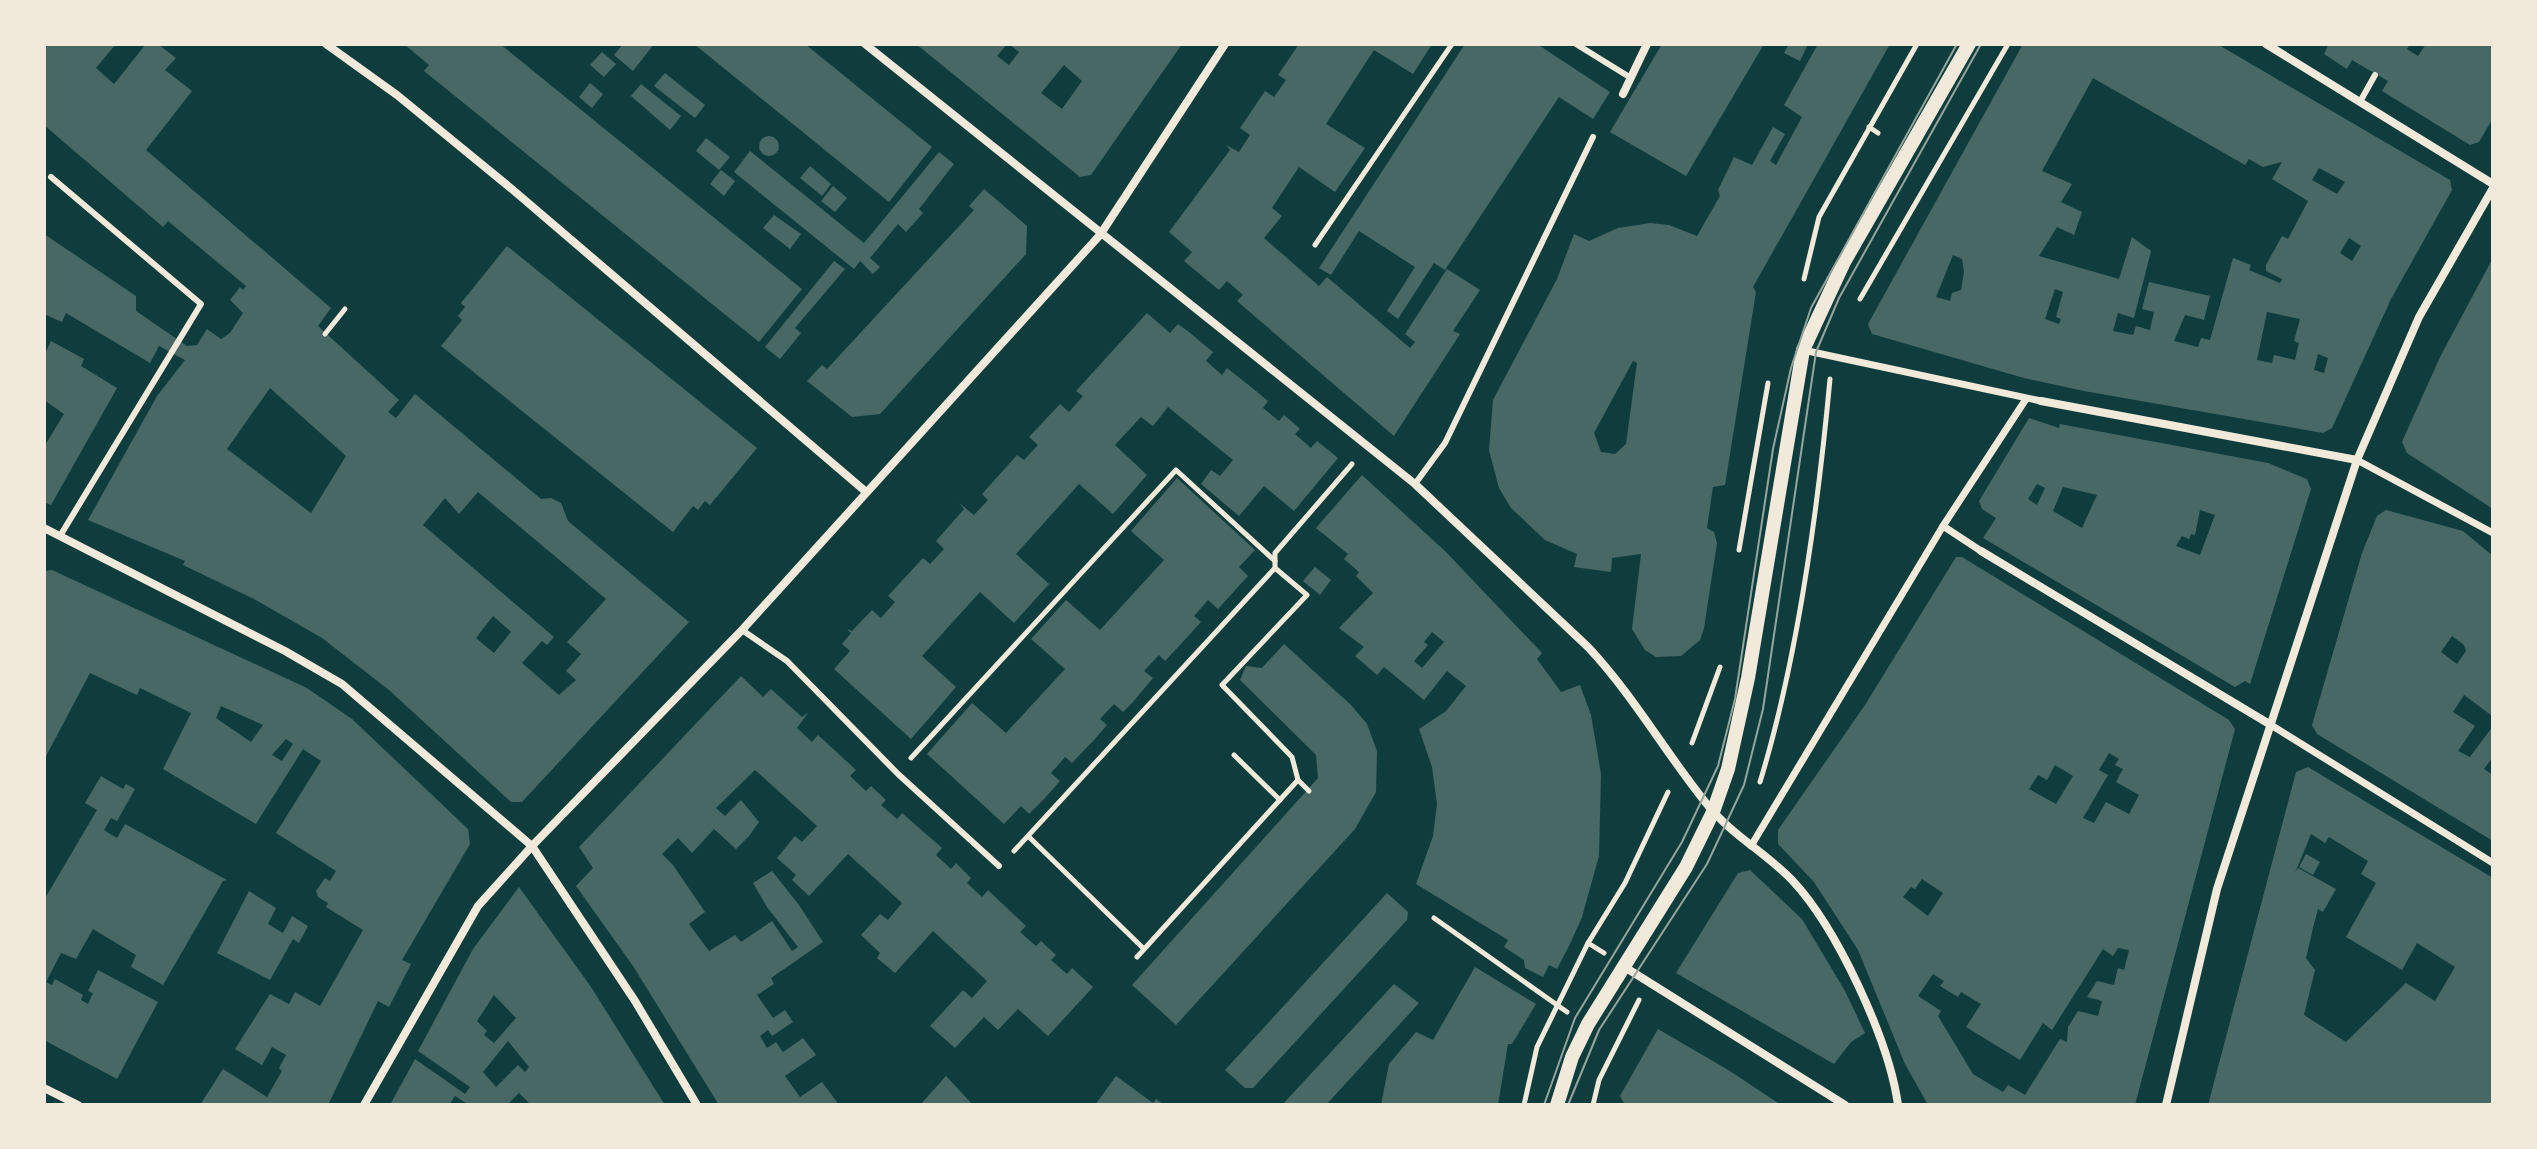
<svg xmlns="http://www.w3.org/2000/svg" width="2537" height="1149" viewBox="0 0 2537 1149" font-family="'Archivo Narrow',sans-serif">
<rect width="100%" height="100%" fill="#0f3d3e"/>
<!-- building -->
<g fill="#486865" fill-rule="evenodd">
<path d="M 44,44 L 116,44 L 96,68 L 114,84 L 146,44 L 158,44 L 176,58 L 165,70 L 192,91 L 146,150 L 331,308 L 318,326 L 399,400 L 388,412 L 396,418 L 415,394 L 541,499 L 551,498 L 561,503 L 568,521 L 689,622 L 522,802 L 511,802 L 389,690 L 322,638 L 254,599 L 183,565 L 185,561 L 88,520 L 157,396 L 185,360 L 159,346 L 150,363 L 66,313 L 62,322 L 44,314 L 44,234 L 136,296 L 136,311 L 187,346 L 197,345 L 207,329 L 221,339 L 230,333 L 243,313 L 230,300 L 240,287 L 243,290 L 246,286 L 168,221 L 163,227 L 44,125 ZM 270,388 L 346,456 L 311,513 L 227,449 ZM 478,492 L 606,599 L 567,642 L 581,654 L 566,671 L 576,680 L 559,695 L 522,663 L 542,641 L 547,645 L 554,637 L 423,525 L 445,498 L 459,514 ZM 493,616 L 511,632 L 494,653 L 476,638 Z"/>
<path d="M 404,44 L 500,44 L 802,289 L 759,342 L 429,75 L 424,71 L 429,65 Z"/>
<path d="M 623,44 L 633,46 L 654,44 L 633,71 L 614,55 Z"/>
<path d="M 694,44 L 805,44 L 932,147 L 889,202 Z"/>
<path d="M 916,44 L 1007,44 L 997,56 L 1009,65 L 1019,52 L 1009,44 L 1182,44 L 1091,175 L 1080,177 ZM 1064,65 L 1082,81 L 1062,109 L 1041,93 Z"/>
<path d="M 1299,44 L 1432,44 L 1413,74 L 1374,50 L 1326,124 L 1365,148 L 1335,192 L 1299,167 L 1272,208 L 1282,216 L 1264,238 L 1319,286 L 1327,277 L 1410,348 L 1415,342 L 1405,334 L 1447,269 L 1480,290 L 1453,331 L 1460,334 L 1394,436 L 1237,301 L 1243,295 L 1227,281 L 1219,290 L 1184,261 L 1192,252 L 1169,232 L 1230,150 L 1226,145 L 1239,152 L 1250,135 L 1240,128 L 1265,91 L 1274,97 L 1286,80 L 1278,75 Z"/>
<path d="M 1465,44 L 1537,44 L 1610,92 L 1593,119 L 1559,97 L 1445,270 L 1434,263 L 1398,319 L 1387,311 L 1415,267 L 1359,231 L 1331,275 L 1319,268 Z"/>
<path d="M 1662,44 L 1764,44 L 1686,176 L 1610,132 Z"/>
<path d="M 1789,44 L 1808,44 L 1800,61 L 1784,53 Z"/>
<path d="M 1818,44 L 1890,44 L 1753,287 L 1756,292 L 1725,485 L 1713,487 L 1707,528 L 1714,532 L 1717,543 L 1704,628 L 1700,640 L 1681,656 L 1656,657 L 1645,650 L 1632,629 L 1641,554 L 1612,558 L 1611,572 L 1574,567 L 1577,554 L 1545,540 L 1511,508 L 1499,488 L 1489,450 L 1493,400 L 1557,279 L 1574,234 L 1589,241 L 1618,228 L 1650,223 L 1669,225 L 1697,236 L 1720,196 L 1718,190 L 1734,157 L 1752,165 L 1773,127 L 1785,134 L 1770,161 L 1776,165 L 1802,117 L 1784,105 ZM 1633,361 L 1637,363 L 1626,444 L 1615,454 L 1601,452 L 1594,433 Z"/>
<path d="M 2023,44 L 2217,44 L 2450,180 L 2452,190 L 2391,299 L 2332,428 L 2323,433 L 2084,391 L 2024,378 L 1872,334 L 1868,324 ZM 2093,78 L 2245,165 L 2249,159 L 2263,167 L 2282,162 L 2272,179 L 2308,201 L 2288,239 L 2282,236 L 2266,265 L 2266,271 L 2282,279 L 2280,283 L 2249,270 L 2251,265 L 2233,258 L 2210,340 L 2201,338 L 2198,347 L 2174,341 L 2185,315 L 2204,320 L 2210,296 L 2149,282 L 2142,309 L 2154,312 L 2150,330 L 2136,326 L 2133,335 L 2113,331 L 2118,313 L 2134,318 L 2151,251 L 2132,237 L 2119,279 L 2039,256 L 2057,227 L 2074,235 L 2082,212 L 2061,202 L 2072,184 L 2042,171 ZM 2319,168 L 2345,182 L 2337,194 L 2312,180 ZM 2349,238 L 2361,246 L 2352,261 L 2340,253 ZM 1953,255 L 1962,259 L 1964,272 L 1961,290 L 1952,293 L 1950,301 L 1936,297 ZM 2055,289 L 2063,292 L 2056,317 L 2061,319 L 2059,324 L 2045,319 ZM 2267,312 L 2300,319 L 2294,341 L 2299,343 L 2295,360 L 2274,355 L 2272,363 L 2257,360 ZM 2318,354 L 2328,358 L 2324,373 L 2314,370 Z"/>
<path d="M 2325,44 L 2410,44 L 2407,49 L 2418,56 L 2426,44 L 2493,44 L 2493,118 L 2479,142 L 2470,145 L 2382,91 L 2388,81 L 2352,60 L 2347,69 L 2324,54 L 2328,46 Z"/>
<path d="M 602,52 L 616,64 L 604,77 L 590,65 Z"/>
<path d="M 665,73 L 705,105 L 695,118 L 654,86 Z"/>
<path d="M 590,83 L 603,94 L 592,108 L 579,97 Z"/>
<path d="M 641,84 L 681,116 L 670,130 L 631,96 Z"/>
<circle cx="769" cy="146" r="10"/>
<path d="M 706,138 L 730,157 L 719,170 L 696,151 Z"/>
<path d="M 750,151 L 864,243 L 939,152 L 954,164 L 919,209 L 923,213 L 906,232 L 898,224 L 870,258 L 880,267 L 873,274 L 860,261 L 854,269 L 734,172 Z"/>
<path d="M 810,166 L 831,184 L 822,196 L 800,178 Z"/>
<path d="M 721,170 L 735,181 L 724,196 L 710,184 Z"/>
<path d="M 833,186 L 847,198 L 835,212 L 821,201 Z"/>
<path d="M 984,189 L 1027,226 L 1026,254 L 880,414 L 852,417 L 807,381 L 822,365 L 827,369 L 974,210 L 969,206 Z"/>
<path d="M 774,215 L 801,234 L 790,249 L 763,228 Z"/>
<path d="M 507,246 L 757,448 L 710,505 L 705,501 L 698,510 L 693,506 L 673,532 L 441,346 L 462,320 L 458,316 L 465,307 L 461,303 Z"/>
<path d="M 2493,258 L 2493,509 L 2407,453 L 2402,442 L 2440,357 Z"/>
<path d="M 834,261 L 845,269 L 795,328 L 801,333 L 780,359 L 765,347 Z"/>
<path d="M 1147,313 L 1170,333 L 1178,324 L 1189,332 L 1213,352 L 1206,361 L 1222,375 L 1227,368 L 1251,387 L 1268,401 L 1263,408 L 1279,421 L 1284,415 L 1297,426 L 1300,429 L 1295,434 L 1311,448 L 1317,441 L 1338,458 L 1294,511 L 1264,486 L 1239,516 L 1201,484 L 1211,470 L 1220,476 L 1233,460 L 1168,407 L 1153,426 L 1141,417 L 1115,445 L 1147,475 L 1113,514 L 1079,484 L 1016,554 L 1049,584 L 1014,623 L 980,592 L 922,656 L 956,687 L 911,739 L 834,669 L 850,651 L 842,644 L 851,633 L 847,629 L 852,631 L 872,610 L 881,618 L 895,602 L 888,596 L 923,558 L 930,564 L 944,549 L 936,541 L 964,509 L 959,503 L 974,515 L 988,500 L 982,494 L 1017,455 L 1024,460 L 1038,445 L 1029,437 L 1060,404 L 1069,412 L 1083,396 L 1076,391 Z"/>
<path d="M 51,341 L 84,359 L 81,366 L 117,388 L 51,505 L 44,502 L 44,447 L 64,414 L 44,400 L 44,356 Z"/>
<path d="M 2029,418 L 2059,428 L 2060,424 L 2268,463 L 2307,479 L 2311,489 L 2250,684 L 2245,681 L 2235,687 L 1983,538 L 1996,518 L 1982,509 L 1979,501 ZM 2037,484 L 2045,488 L 2037,505 L 2028,499 ZM 2063,487 L 2097,495 L 2082,528 L 2053,511 ZM 2200,510 L 2215,515 L 2200,555 L 2176,546 L 2182,536 L 2189,539 L 2191,534 L 2195,535 Z"/>
<path d="M 1362,475 L 1446,552 L 1542,653 L 1537,659 L 1561,692 L 1580,685 L 1591,715 L 1601,774 L 1599,856 L 1582,917 L 1571,942 L 1557,969 L 1549,965 L 1543,977 L 1525,968 L 1524,960 L 1504,947 L 1508,940 L 1416,884 L 1433,836 L 1437,804 L 1432,767 L 1419,729 L 1446,711 L 1466,686 L 1447,671 L 1424,700 L 1384,667 L 1377,675 L 1355,656 L 1364,647 L 1339,628 L 1373,593 L 1356,576 L 1359,572 L 1344,559 L 1348,554 L 1316,528 ZM 1432,632 L 1444,642 L 1422,668 L 1414,661 L 1428,645 L 1424,642 Z"/>
<path d="M 1177,478 L 1255,550 L 1239,567 L 1248,576 L 1218,609 L 1208,600 L 1194,616 L 1201,622 L 1179,646 L 1165,661 L 1159,655 L 1144,671 L 1153,678 L 1133,702 L 1123,712 L 1114,704 L 1100,719 L 1107,725 L 1093,741 L 1072,763 L 1065,757 L 1051,773 L 1060,781 L 1045,798 L 1029,814 L 1021,806 L 1004,824 L 927,754 L 972,703 L 1006,733 L 1065,669 L 1031,639 L 1066,600 L 1100,630 L 1164,560 L 1131,531 Z"/>
<path d="M 2386,510 L 2463,531 L 2493,556 L 2493,712 L 2491,715 L 2464,695 L 2453,712 L 2475,726 L 2458,751 L 2470,757 L 2493,726 L 2493,757 L 2484,769 L 2493,775 L 2493,841 L 2317,734 L 2312,725 L 2362,553 L 2377,516 ZM 2452,636 L 2464,645 L 2466,651 L 2457,664 L 2441,652 Z"/>
<path d="M 1956,557 L 1962,557 L 2229,720 L 2235,729 L 2135,1105 L 1928,1105 L 1905,1064 L 1858,950 L 1814,882 L 1778,844 L 1778,830 L 1865,705 ZM 2109,753 L 2119,759 L 2115,765 L 2123,769 L 2116,782 L 2139,795 L 2129,814 L 2106,802 L 2094,823 L 2083,818 L 2108,775 L 2099,770 ZM 2055,765 L 2073,776 L 2056,804 L 2029,789 L 2038,775 L 2047,780 ZM 1922,879 L 1943,893 L 1928,916 L 1903,897 L 1911,887 L 1915,889 ZM 2118,948 L 2129,950 L 2124,970 L 2118,968 L 2114,985 L 2097,981 L 2087,997 L 2102,1001 L 2098,1016 L 2078,1011 L 2068,1027 L 2067,1042 L 2060,1039 L 2025,1095 L 2008,1085 L 2003,1092 L 1973,1074 L 1938,1016 L 1941,1011 L 1918,996 L 1933,974 L 1944,981 L 1940,986 L 1958,997 L 1961,992 L 1981,1004 L 1966,1027 L 2020,1060 L 2043,1023 L 2052,1030 L 2103,949 L 2113,956 Z"/>
<path d="M 1315,567 L 1331,580 L 1320,595 L 1303,581 Z"/>
<path d="M 52,570 L 307,688 L 352,719 L 468,829 L 470,844 L 402,960 L 411,964 L 389,1007 L 378,1001 L 328,1105 L 200,1105 L 223,1069 L 267,1097 L 282,1071 L 279,1068 L 286,1055 L 272,1047 L 262,1065 L 235,1049 L 270,994 L 289,1004 L 295,992 L 320,1006 L 363,930 L 326,907 L 328,903 L 318,897 L 316,891 L 325,878 L 330,881 L 336,871 L 276,833 L 321,761 L 303,749 L 256,824 L 163,769 L 191,713 L 140,688 L 137,695 L 90,673 L 44,760 L 44,571 ZM 221,706 L 263,725 L 251,742 L 216,718 ZM 286,739 L 293,744 L 282,761 L 272,755 Z"/>
<path d="M 1284,644 L 1351,705 L 1367,724 L 1377,751 L 1376,792 L 1355,829 L 1176,1025 L 1132,985 L 1318,778 L 1316,755 L 1240,680 L 1246,666 L 1262,668 Z"/>
<path d="M 741,676 L 763,697 L 771,689 L 802,717 L 808,713 L 797,728 L 812,742 L 818,735 L 856,770 L 850,776 L 866,791 L 871,786 L 886,800 L 881,805 L 897,819 L 902,813 L 942,848 L 936,855 L 951,869 L 956,863 L 971,878 L 967,883 L 982,897 L 988,890 L 1026,926 L 1020,932 L 1036,946 L 1041,941 L 1056,955 L 1051,960 L 1067,974 L 1072,968 L 1093,987 L 1048,1036 L 1018,1009 L 998,1030 L 984,1017 L 955,1048 L 930,1026 L 963,990 L 972,998 L 987,981 L 933,931 L 895,973 L 877,958 L 880,953 L 861,935 L 880,914 L 888,920 L 902,903 L 848,854 L 809,896 L 792,880 L 796,875 L 777,858 L 795,836 L 802,842 L 817,826 L 755,770 L 716,808 L 725,816 L 741,800 L 759,822 L 749,836 L 736,849 L 714,829 L 692,853 L 678,838 L 662,854 L 673,865 L 705,912 L 689,924 L 709,951 L 735,935 L 741,942 L 772,921 L 792,951 L 798,947 L 767,907 L 753,883 L 772,871 L 799,905 L 823,942 L 771,978 L 774,984 L 757,995 L 773,1018 L 785,1010 L 793,1022 L 772,1036 L 768,1030 L 760,1036 L 767,1048 L 776,1042 L 783,1052 L 803,1038 L 816,1055 L 785,1076 L 800,1097 L 822,1082 L 837,1102 L 837,1105 L 719,1105 L 633,966 L 576,886 L 593,868 L 579,847 Z"/>
<path d="M 2308,767 L 2493,878 L 2493,1105 L 2208,1105 L 2296,772 ZM 2311,834 L 2325,843 L 2329,837 L 2368,861 L 2361,874 L 2376,883 L 2346,937 L 2402,970 L 2417,943 L 2455,967 L 2435,1001 L 2406,983 L 2346,1042 L 2304,1015 L 2315,970 L 2306,958 L 2313,928 L 2318,909 L 2323,912 L 2336,889 L 2298,868 L 2295,873 Z"/>
<path d="M 101,776 L 123,789 L 126,784 L 135,789 L 117,821 L 111,818 L 104,830 L 117,838 L 125,824 L 227,880 L 223,881 L 163,985 L 131,967 L 136,955 L 93,929 L 76,959 L 61,953 L 46,982 L 52,985 L 55,979 L 83,995 L 81,1000 L 88,1004 L 93,993 L 88,991 L 98,970 L 158,1002 L 117,1079 L 44,1040 L 44,900 L 97,810 L 85,803 Z"/>
<path d="M 2306,854 L 2320,862 L 2313,875 L 2299,867 Z"/>
<path d="M 1750,870 L 1802,919 L 1845,991 L 1865,1033 L 1851,1042 L 1834,1064 L 1676,973 L 1738,873 Z"/>
<path d="M 519,887 L 591,987 L 665,1105 L 531,1105 L 519,1093 L 507,1105 L 469,1105 L 455,1096 L 449,1105 L 390,1105 L 415,1059 L 465,1094 L 470,1087 L 418,1051 L 473,949 ZM 494,995 L 516,1018 L 494,1043 L 484,1035 L 487,1031 L 477,1021 ZM 508,1041 L 529,1067 L 525,1072 L 518,1065 L 496,1087 L 483,1072 Z"/>
<path d="M 249,891 L 276,908 L 268,924 L 283,933 L 292,916 L 308,926 L 299,943 L 293,939 L 270,980 L 217,953 Z"/>
<path d="M 1387,893 L 1408,912 L 1407,920 L 1253,1088 L 1245,1088 L 1225,1070 Z"/>
<path d="M 1475,967 L 1536,1004 L 1512,1044 L 1508,1044 L 1498,1105 L 1381,1105 L 1389,1064 L 1416,1032 L 1433,1040 Z"/>
<path d="M 1394,984 L 1419,1003 L 1326,1105 L 1282,1105 Z"/>
<path d="M 1658,1029 L 1730,1071 L 1781,1105 L 1625,1105 L 1620,1096 Z"/>
<path d="M 946,1076 L 973,1105 L 920,1105 Z"/>
<path d="M 1116,1076 L 1153,1103 L 1156,1099 L 1164,1105 L 1095,1105 Z"/>
</g>
<g fill="none" stroke-linecap="round" stroke-linejoin="round">
<!-- path -->
<g stroke="#f1e9da" stroke-width="5">
<path d="M 1869,127 L 1878,133"/>
<path d="M 1315,245 L 1452,44"/>
<path d="M 1804,279 L 1819,217 L 1917,44"/>
<path d="M 1860,299 L 2008,44"/>
<path d="M 325,334 L 345,309"/>
<path d="M 1739,550 L 1768,383"/>
<path d="M 1275,568 L 1307,595 L 1222,685 L 1292,757 L 1298,780"/>
<path d="M 1692,743 L 1720,667"/>
<path d="M 1234,755 L 1280,800"/>
<path d="M 911,758 L 1176,470 L 1275,561"/>
<path d="M 1298,780 L 1309,791"/>
<path d="M 1760,782 C 1798,658 1818,508 1830,379"/>
<path d="M 1028,836 L 1144,949"/>
<path d="M 1014,851 L 1275,568 L 1275,553 L 1352,464"/>
<path d="M 1434,918 L 1567,1012"/>
<path d="M 1588,943 L 1604,953"/>
<path d="M 1137,957 L 1298,780"/>
<path d="M 1524,1105 L 1537,1047 L 1588,943 L 1625,883 L 1668,792"/>
<path d="M 1593,1105 L 1599,1080 L 1639,1000"/>
</g>
<!-- service -->
<g stroke="#f1e9da" stroke-width="6">
<path d="M 1576,44 L 1631,78"/>
<path d="M 2361,100 L 2375,75"/>
<path d="M 51,177 L 201,304 L 60,536"/>
<path d="M 1415,484 L 1445,443 L 1593,137"/>
<path d="M 742,630 L 787,661 L 898,774 L 999,866"/>
</g>
<!-- pedestrian -->
<g stroke="#f1e9da" stroke-width="7">
<path d="M 1803,350 L 2041,401"/>
<path d="M 2357,460 L 2493,533"/>
<path d="M 1943,526 L 1981,551"/>
<path d="M 2271,725 L 2493,863"/>
<path d="M 1751,846 L 1943,526 L 2026,399"/>
</g>
<!-- minor -->
<g stroke="#f1e9da" stroke-width="8">
<path d="M 326,44 L 397,95 L 513,190 L 865,491"/>
<path d="M 865,44 L 1415,484 L 1588,647 C 1633,695 1665,752 1706,803 C 1730,834 1765,852 1792,880 C 1837,928 1889,1040 1898,1105"/>
<path d="M 2266,44 L 2493,184"/>
<path d="M 1623,94 L 1647,44"/>
<path d="M 2041,401 L 2357,460"/>
<path d="M 44,528 L 285,651 L 342,684 L 532,846 L 635,1001 L 697,1105"/>
<path d="M 1981,551 L 2271,725"/>
<path d="M 1623,966 L 1845,1105"/>
<path d="M 44,1088 L 78,1105"/>
<path d="M 364,1105 L 478,906 L 532,846 L 742,630 L 1100,235 L 1225,44"/>
<path d="M 2166,1105 L 2217,889 L 2357,460 L 2419,317 L 2493,188"/>
</g>
<!-- tertiary -->
<path stroke="#f1e9da" stroke-width="14" d="M 1557,1105 L 1572,1057 L 1588,1024 L 1686,867 L 1713,812 L 1728,769 L 1748,678 L 1803,350 L 1844,262 L 1969,44"/>
<!-- tram -->
<g stroke="#97a49c" stroke-width="2">
<path d="M 1544,1105 L 1575,1018 L 1682,842 L 1718,766 L 1735,699 L 1773,449 L 1791,368 L 1811,308 L 1957,44"/>
<path d="M 1568,1105 L 1599,1030 L 1707,864 L 1744,785 L 1763,709 L 1816,352 L 1839,298 L 1981,44"/>
</g>
</g>
<!-- border -->
<rect width="2537" height="1149" fill="none" stroke="#f1e9da" stroke-width="92"/>
</svg>
